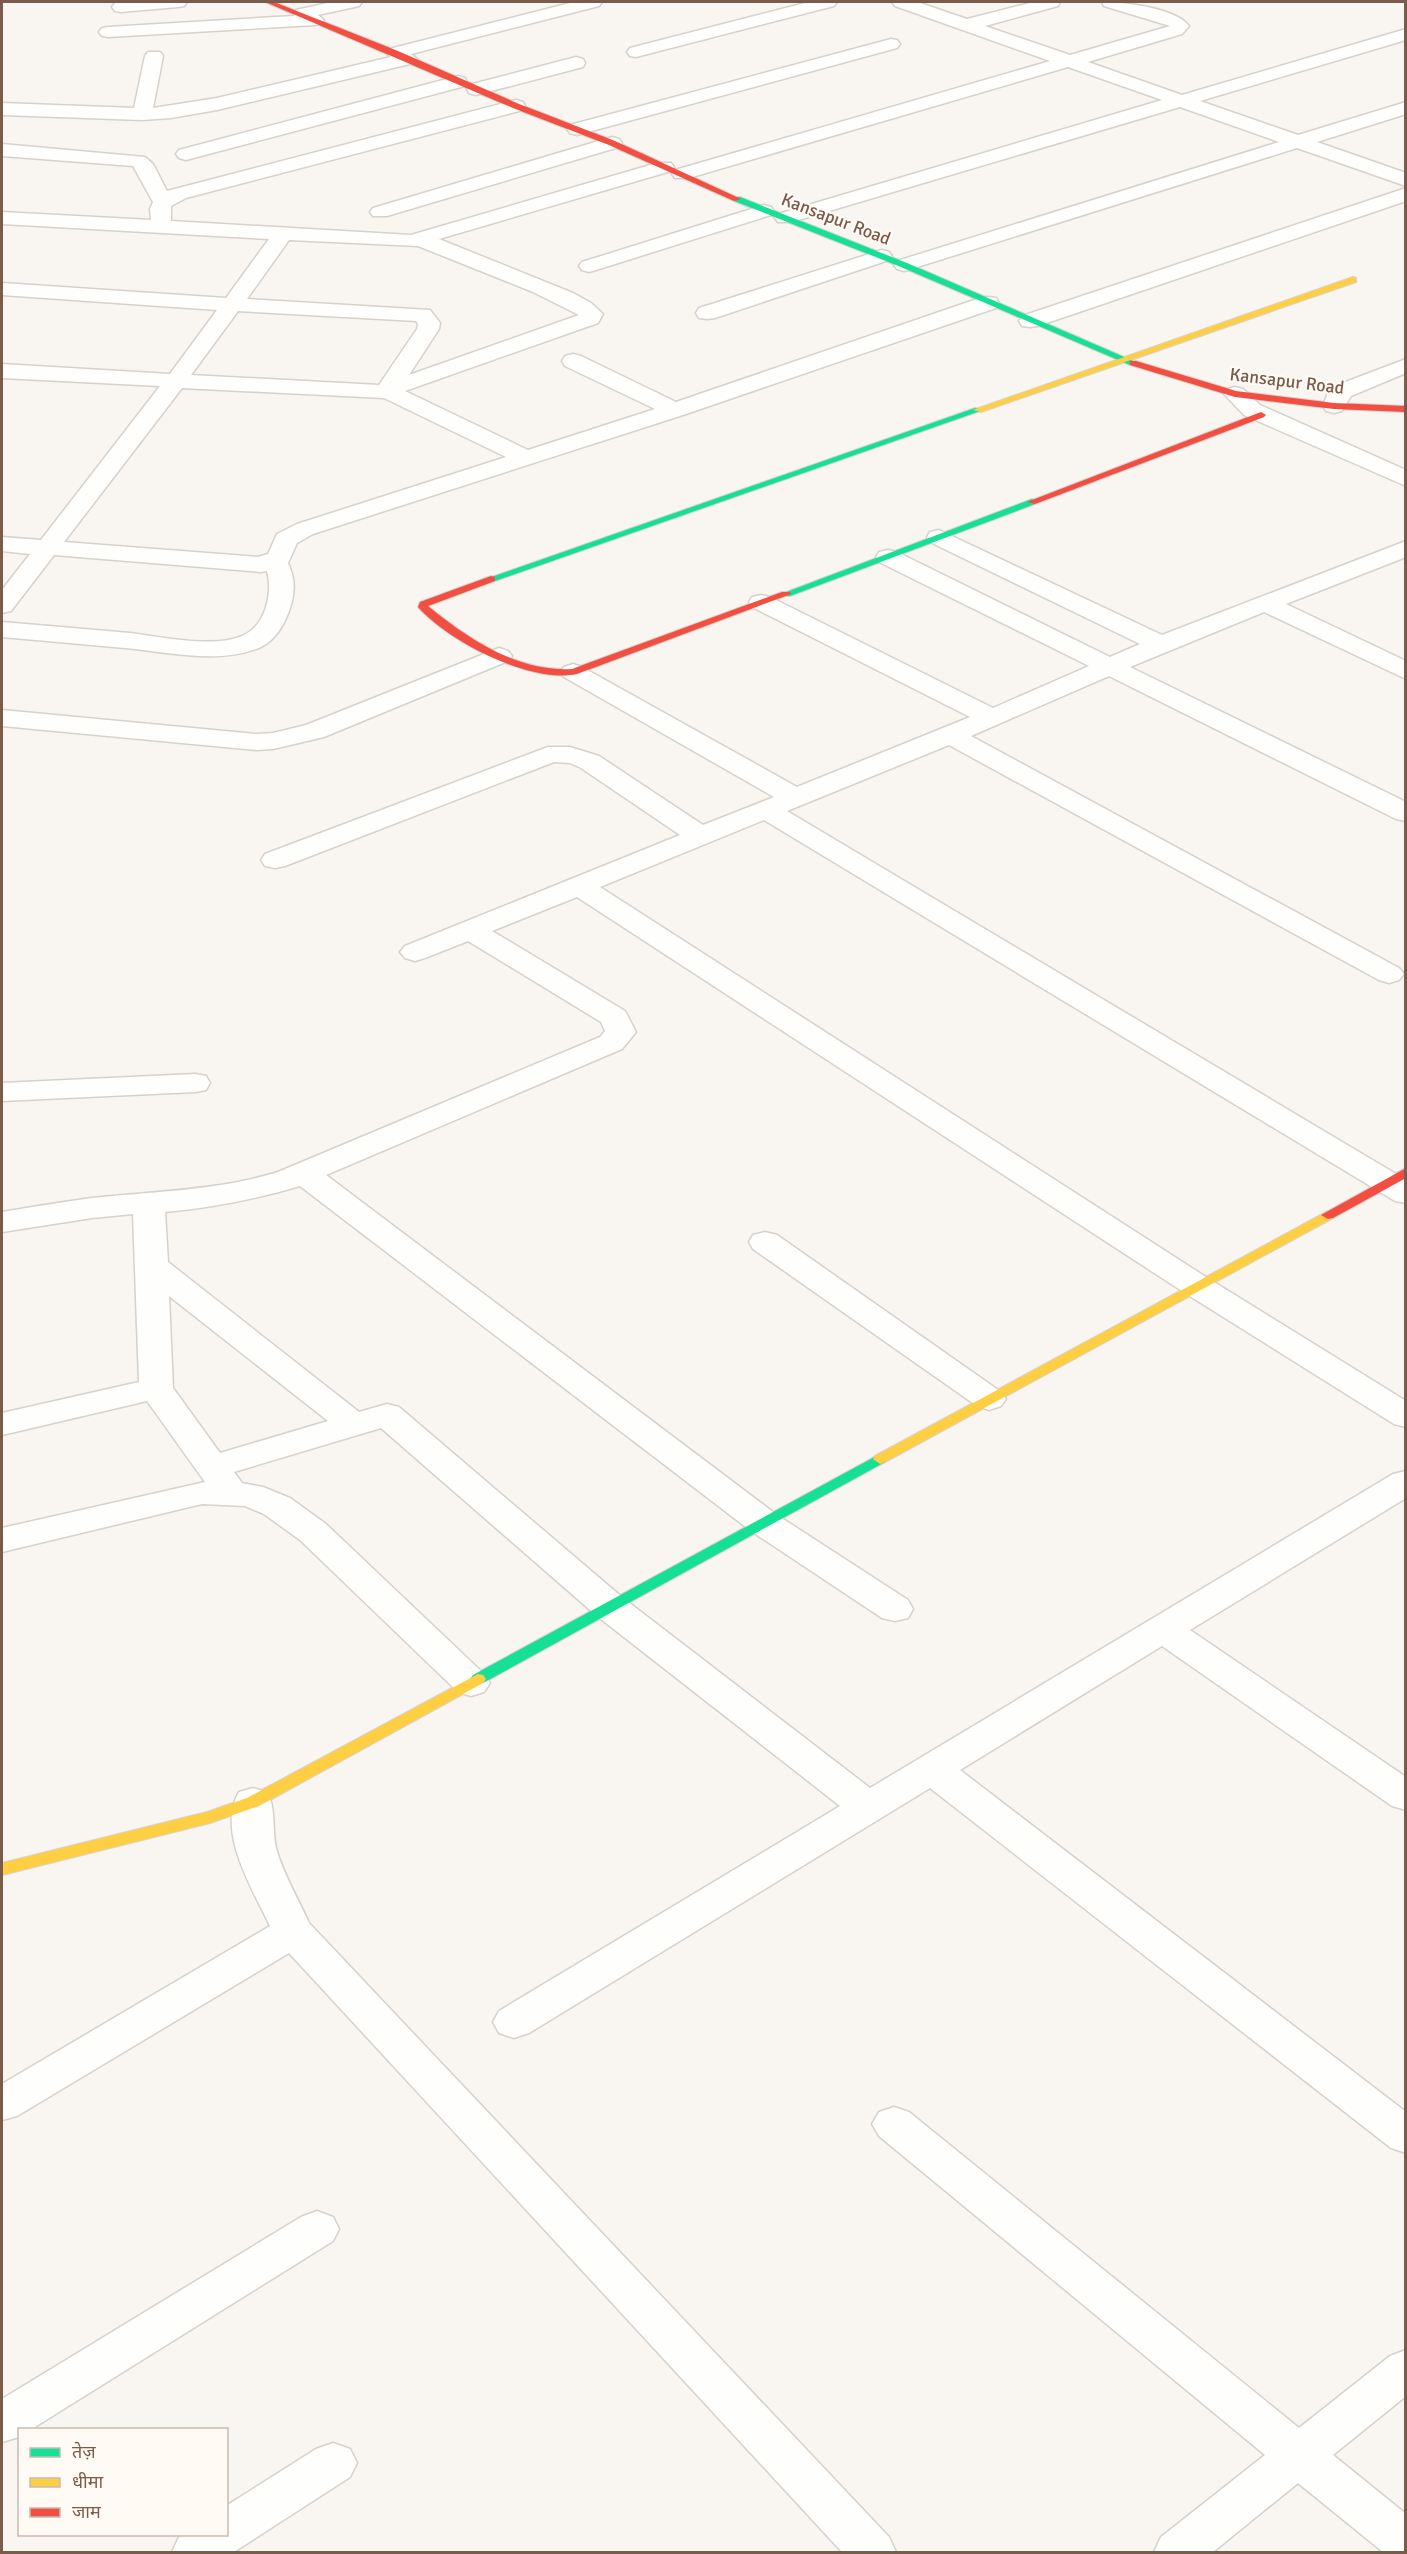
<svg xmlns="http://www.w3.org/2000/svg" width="1407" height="2554" viewBox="0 0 1407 2554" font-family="Signika,'Noto Sans Devanagari',sans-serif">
<rect width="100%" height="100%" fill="#f9f5f0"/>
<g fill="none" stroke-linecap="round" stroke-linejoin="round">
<defs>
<g id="street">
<path d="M 123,2 L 187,2 L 184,6 L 178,7 L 121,12 L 115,11 L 112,7 L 115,3 Z"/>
<path d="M 332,2 L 362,2 L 359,6 L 318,15 L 324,20 L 321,24 L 315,25 L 108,37 L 102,36 L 99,32 L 102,28 L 108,27 L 294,16 L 296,10 Z"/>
<path d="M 574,2 L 602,2 L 599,6 L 411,54 L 417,59 L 414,63 L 217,110 L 171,118 L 142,120 L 2,115 L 2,103 L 134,108 L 145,56 L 148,52 L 160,52 L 163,56 L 153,108 L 217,98 L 391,57 L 386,53 L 389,49 Z"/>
<path d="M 809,2 L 837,2 L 834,6 L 636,57 L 630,56 L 627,52 L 630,48 Z"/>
<path d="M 892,2 L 917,2 L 967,19 L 1034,2 L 1060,2 L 1058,6 L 985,26 L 1070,55 L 1170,26 L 1104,6 L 1102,2 C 1123,2 1176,8 1189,26 L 1182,34 L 1088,62 L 1182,95 L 1406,29 L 1406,40 L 1200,101 L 1298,135 L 1406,102 L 1406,114 L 1317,142 L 1406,173 L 1406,186 L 1297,148 L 911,269 L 904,271 L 897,269 L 894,265 L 897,261 L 1279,142 L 1180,107 L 792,222 L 778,222 L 775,218 L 778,214 L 1162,100 L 1068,67 L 689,178 L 675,178 L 672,174 L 675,170 L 1050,61 L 895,6 Z"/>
<path d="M 891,39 L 897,40 L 900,44 L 897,48 L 577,135 L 570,133 L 567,129 L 570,125 Z"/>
<path d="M 576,57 L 583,59 L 585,63 L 583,67 L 476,95 L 469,93 L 467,89 L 469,85 Z"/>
<path d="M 458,76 L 465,78 L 467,82 L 465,86 L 186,160 L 179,158 L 176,154 L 179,150 Z"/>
<path d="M 516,100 L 523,102 L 525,106 L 523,110 L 186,198 L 171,206 L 171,221 L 411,235 L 657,163 L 671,163 L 674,167 L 671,171 L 439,239 L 573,293 L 591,303 L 603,314 L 598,323 L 405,391 L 528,450 L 655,409 L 565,366 L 562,361 L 565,356 L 573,354 L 581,356 L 676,402 L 980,298 L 988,297 L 996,298 L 999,303 L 996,308 L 683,415 L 313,534 L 297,543 L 288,563 C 296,580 295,594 289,611 C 284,625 275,640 261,647 C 219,665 169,652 125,648 C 84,644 43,641 2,637 L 2,622 C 45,626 88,629 130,633 C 162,637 215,649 244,635 C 266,625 273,592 267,571 L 261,572 L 54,555 L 11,611 L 2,613 L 2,590 L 30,554 L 2,551 L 2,537 L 41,540 L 160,386 L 2,378 L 2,364 L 170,374 L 217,310 L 2,295 L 2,283 L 226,298 L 269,239 L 2,224 L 2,212 L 151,220 L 150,209 L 153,202 L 133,166 L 2,156 L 2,144 L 145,157 L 153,164 L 167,191 ZM 289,240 L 418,246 L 533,292 L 579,315 L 409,375 L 439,329 L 440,323 L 430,310 L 247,299 ZM 238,311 L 416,321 L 418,324 L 417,329 L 379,385 L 191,375 ZM 182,388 L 384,398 L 506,457 L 297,524 L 277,534 L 268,554 L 258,557 L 64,542 Z"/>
<path d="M 612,137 L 619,139 L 622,143 L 619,147 L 387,216 L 373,216 L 370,212 L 373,208 Z"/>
<path d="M 1406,188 L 1406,201 L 1038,326 L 1030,327 L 1022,326 L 1019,321 L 1022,316 Z"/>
<path d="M 764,205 L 771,207 L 774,211 L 771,215 L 596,270 L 589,272 L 582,270 L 579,266 L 582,262 Z"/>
<path d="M 882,250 L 889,252 L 892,256 L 889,260 L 715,318 L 707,319 L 699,318 L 696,313 L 699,308 Z"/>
<path d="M 1406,359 L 1406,373 L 1351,396 L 1342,411 L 1334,413 L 1326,411 L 1323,406 L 1327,395 L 1335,386 Z"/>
<path d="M 1235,387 L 1243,389 L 1260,405 L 1406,470 L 1406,486 L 1244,415 L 1224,394 L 1227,389 Z"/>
<path d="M 939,530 L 1162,635 L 1406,541 L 1406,557 L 1286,604 L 1406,661 L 1406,679 L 1264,612 L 1130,667 L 1406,802 L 1406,821 L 1396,819 L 1109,676 L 971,736 L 1399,968 L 1404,974 L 1399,980 L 1389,983 L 1379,980 L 949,745 L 787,811 L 1406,1180 L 1406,1203 L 1395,1201 L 764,820 L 600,887 L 1209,1279 L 1406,1401 L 1406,1427 L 1394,1424 L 1185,1293 L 577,897 L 492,931 L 625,1011 L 636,1032 L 622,1049 L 326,1175 L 777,1515 L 908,1600 L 913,1609 L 908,1618 L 895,1621 L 882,1618 L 751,1531 L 300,1186 C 256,1199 212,1208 165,1212 L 168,1262 L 359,1412 L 387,1404 L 399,1407 L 623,1598 L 870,1788 L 1393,1474 L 1406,1471 L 1406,1498 L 1190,1630 L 1406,1777 L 1406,1810 L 1392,1806 L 1162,1646 L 960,1770 L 1406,2112 L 1406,2153 L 1391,2148 L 930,1788 L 529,2033 L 514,2038 L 499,2033 L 493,2022 L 499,2011 L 840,1806 L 597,1616 L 381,1428 L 234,1472 L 242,1483 L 263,1487 L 290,1498 L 326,1524 L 484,1674 L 490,1683 L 484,1692 L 471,1696 L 458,1692 L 300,1540 L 264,1514 L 245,1506 L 202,1504 L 2,1552 L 2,1528 L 205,1482 L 147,1401 L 2,1435 L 2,1413 L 139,1382 L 133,1214 L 92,1218 L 2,1232 L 2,1212 C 32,1207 62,1202 92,1198 C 156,1191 215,1191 278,1172 L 600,1037 L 605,1031 L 601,1022 L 468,941 L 425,958 L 415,961 L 405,958 L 400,952 L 405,946 L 680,835 L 581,768 L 570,763 L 554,762 L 285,866 L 275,868 L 265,866 L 261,860 L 265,854 L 548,747 L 570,747 L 599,756 L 703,825 L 774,797 L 564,677 L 560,672 L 564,667 L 573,664 L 582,667 L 797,787 L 970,717 L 752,607 L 749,602 L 752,597 L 761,595 L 770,597 L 993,708 L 1089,666 L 879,562 L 876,557 L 879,552 L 888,550 L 897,552 L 1110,657 L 1140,644 L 930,542 L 927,537 L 930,532 ZM 169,1296 L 328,1421 L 220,1453 L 173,1388 Z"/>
<path d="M 499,648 L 508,651 L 512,656 L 508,661 L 324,737 L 273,749 L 257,750 L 2,726 L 2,710 L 257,734 L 273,733 L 306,725 Z"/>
<path d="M 195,1074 L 206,1076 L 210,1083 L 206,1090 L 195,1092 L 2,1101 L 2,1083 Z"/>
<path d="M 765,1232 L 777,1235 L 1001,1392 L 1006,1399 L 1001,1406 L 989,1410 L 977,1406 L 753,1249 L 749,1242 L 753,1235 Z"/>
<path d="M 253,1788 L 267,1792 C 276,1807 272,1830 276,1848 C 283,1874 298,1898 309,1923 L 889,2537 L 896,2552 L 842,2552 L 289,1953 L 17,2116 L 2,2120 L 2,2084 L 270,1926 C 253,1890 216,1831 239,1792 Z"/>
<path d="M 894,2107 L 909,2112 L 1299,2428 L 1390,2356 L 1406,2350 L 1406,2396 L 1333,2455 L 1406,2514 L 1406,2552 L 1383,2552 L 1298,2483 L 1213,2552 L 1154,2552 L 1161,2537 L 1265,2455 L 879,2136 L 872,2124 L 879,2112 Z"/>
<path d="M 317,2211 L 333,2217 L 339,2229 L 333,2241 L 30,2430 L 20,2430 L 19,2437 L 2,2442 L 2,2399 L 301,2217 Z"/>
<path d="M 333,2443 L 350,2449 L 357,2463 L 350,2477 L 234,2552 L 172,2552 L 179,2537 L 183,2534 L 226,2534 L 226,2506 L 316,2449 Z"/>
</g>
<g id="fast">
<path d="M 734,197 L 740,197 L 907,263 L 1138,363 L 1130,365 L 901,267 L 734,201 Z"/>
<path d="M 975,408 L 983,410 L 495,581 L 487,581 L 486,579 Z"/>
<path d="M 1032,499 L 1037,502 L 1035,504 L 790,596 L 782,596 L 781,594 Z"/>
<path d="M 880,1454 L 887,1459 L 885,1462 L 483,1683 L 473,1683 L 470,1679 L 473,1675 Z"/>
</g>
<g id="slow">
<path d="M 1353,277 L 1356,278 L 1356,282 L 981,412 L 973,410 Z"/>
<path d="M 1328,1211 L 1335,1215 L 1333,1218 L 885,1462 L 880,1464 L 873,1459 L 875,1456 Z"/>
<path d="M 478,1674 L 483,1675 L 486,1679 L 483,1683 L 259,1806 L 210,1823 L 2,1875 L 2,1863 L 207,1812 L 247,1798 Z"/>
</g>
<g id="jam">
<path d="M 265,2 L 274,2 L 398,51 L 519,104 L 615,141 L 741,199 L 734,201 L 609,145 L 513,108 Z"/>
<path d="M 1130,361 L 1136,361 L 1236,391 L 1334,403 L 1406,406 L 1406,412 L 1334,409 L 1235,397 L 1130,365 Z"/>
<path d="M 1261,412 L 1266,415 L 1264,417 L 1035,504 L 1027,502 Z"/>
<path d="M 491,576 L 495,577 L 495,581 L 428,606 C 468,639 518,672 572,669 L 782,592 L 790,592 L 791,594 L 577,674 C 530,684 448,641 418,607 L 420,602 Z"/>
<path d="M 1406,1168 L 1406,1178 L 1333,1218 L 1328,1219 L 1321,1215 Z"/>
</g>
</defs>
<!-- street casing -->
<use href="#street" stroke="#d7d1cb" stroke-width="3"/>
<!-- fast casing -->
<use href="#fast" stroke="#d9d2cb" stroke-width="2"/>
<!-- slow casing -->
<use href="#slow" stroke="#d9d2cb" stroke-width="2"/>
<!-- jam casing -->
<use href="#jam" stroke="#d9d2cb" stroke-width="2"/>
<!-- street -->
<use href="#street" fill="#fefefd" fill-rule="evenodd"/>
<!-- fast -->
<use href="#fast" fill="#16e098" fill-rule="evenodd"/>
<!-- slow -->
<use href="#slow" fill="#ffcf43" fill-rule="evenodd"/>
<!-- jam -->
<use href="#jam" fill="#f24e42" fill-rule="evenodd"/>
</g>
<g text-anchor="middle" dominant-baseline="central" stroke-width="4.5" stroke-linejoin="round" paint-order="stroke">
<!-- far-street labels -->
<g font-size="18" fill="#7a5c4d" stroke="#fffaf3">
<text transform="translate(836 219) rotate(21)">Kansapur Road</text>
<text transform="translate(1287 381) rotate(7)">Kansapur Road</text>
</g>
</g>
<!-- border -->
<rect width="1407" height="2554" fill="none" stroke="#7a5c4d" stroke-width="6"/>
<!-- legend -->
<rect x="18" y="2428" width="210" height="108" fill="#fffaf3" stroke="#cabbb1" stroke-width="1.5"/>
<rect x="30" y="2448" width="30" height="9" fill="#16e098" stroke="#cabbb1" stroke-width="1.5"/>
<text x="72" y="2458" font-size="18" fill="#7a5c4d">तेज़</text>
<rect x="30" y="2478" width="30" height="9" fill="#ffcf43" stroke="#cabbb1" stroke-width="1.5"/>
<text x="72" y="2488" font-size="18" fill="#7a5c4d">धीमा</text>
<rect x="30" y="2508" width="30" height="9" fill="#f24e42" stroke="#cabbb1" stroke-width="1.5"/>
<text x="72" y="2518" font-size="18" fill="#7a5c4d">जाम</text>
</svg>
